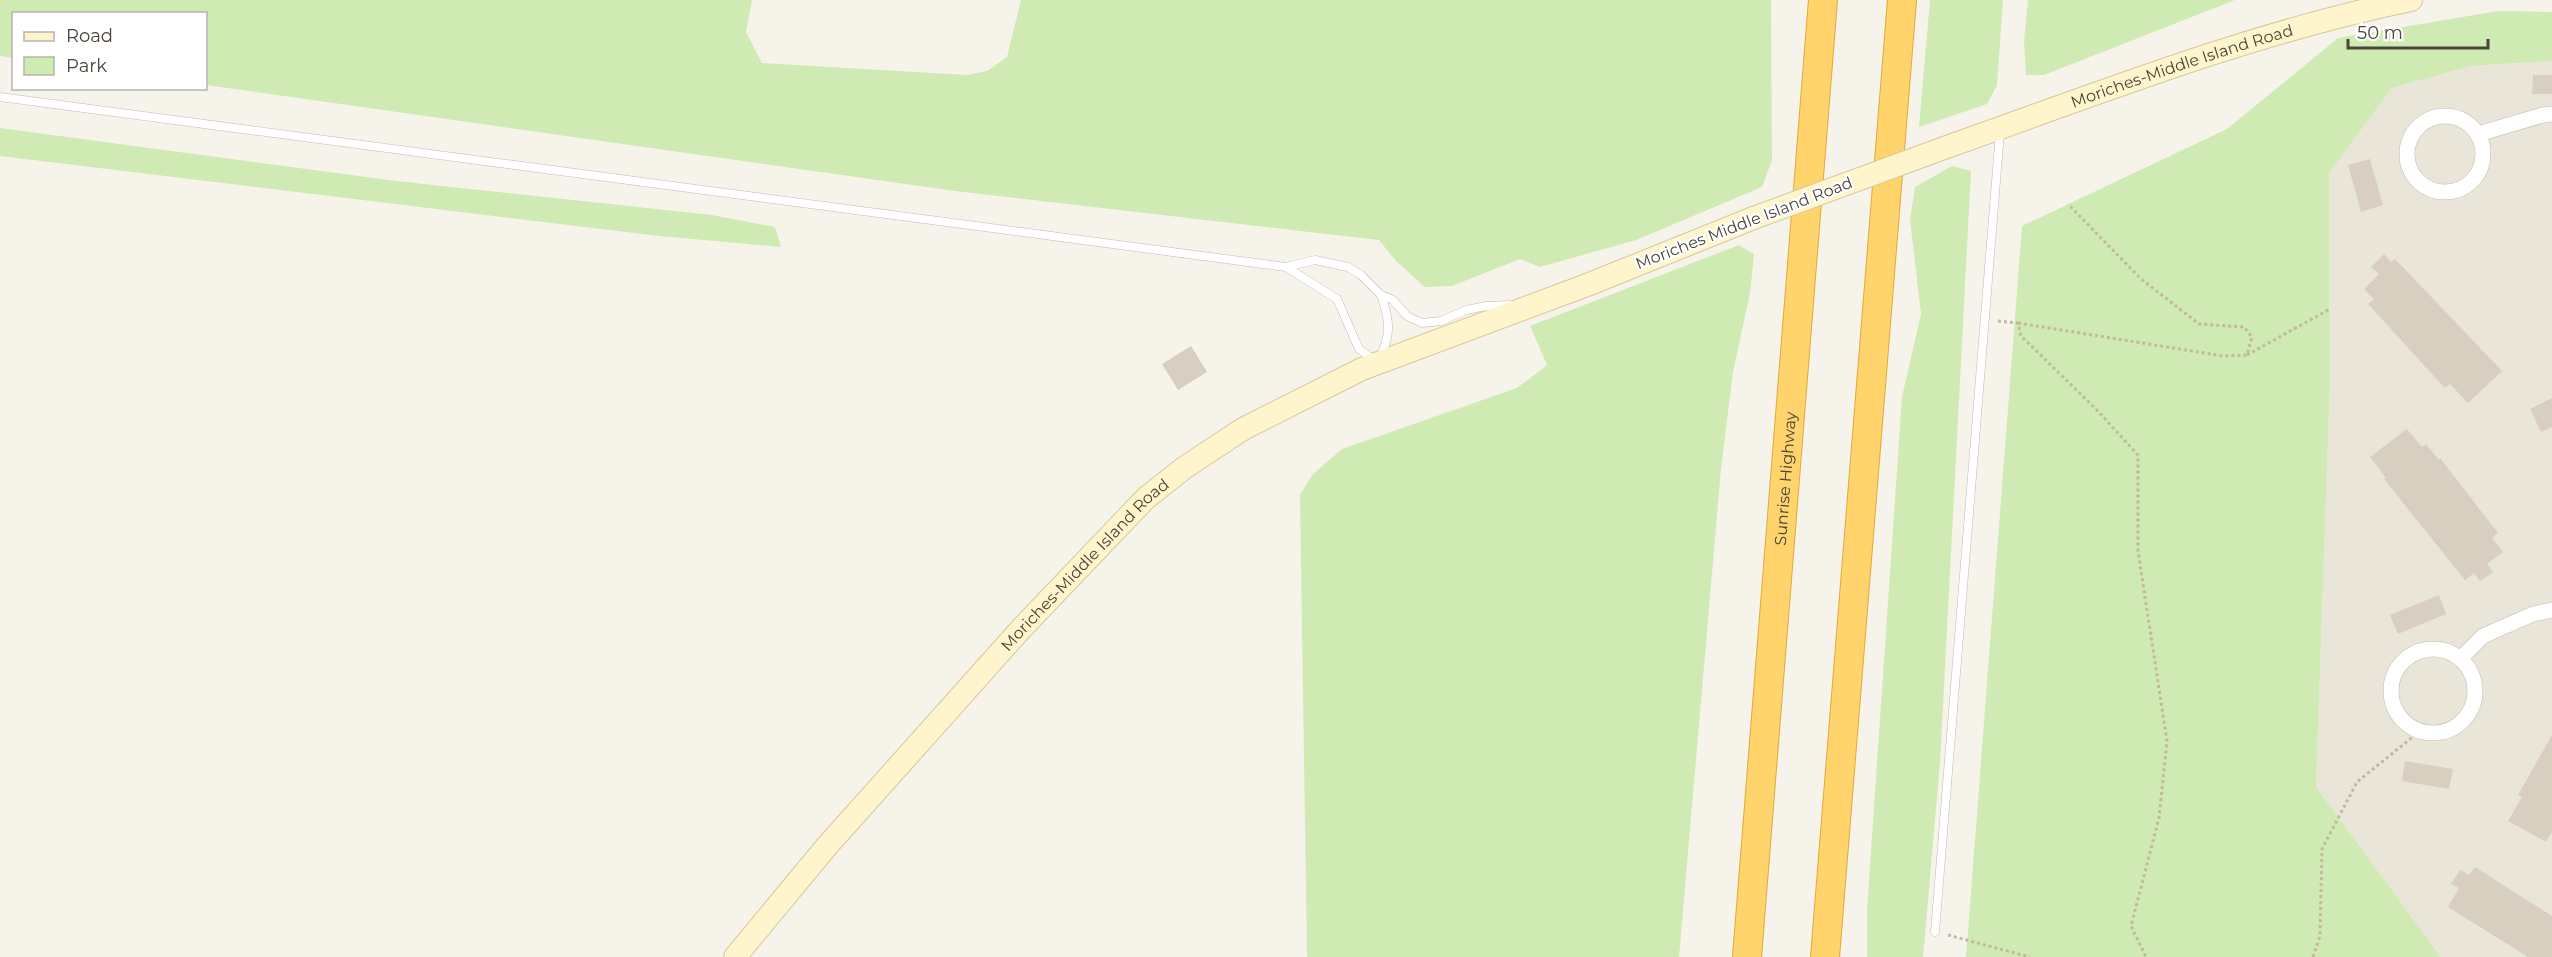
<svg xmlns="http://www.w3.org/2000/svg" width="2552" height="957" viewBox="0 0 2552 957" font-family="Montserrat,sans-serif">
<rect width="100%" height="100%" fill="#f6f3eb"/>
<!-- residential -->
<path fill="#eae5d9" d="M 2548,61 L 2552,61 L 2552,957 L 2441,957 L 2316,787 L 2330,382 L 2329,173 L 2392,88 L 2471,66 Z"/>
<!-- green -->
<g fill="#d0eab4">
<path d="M 0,0 L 752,0 L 746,32 L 762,63 L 967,75 L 987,71 L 1007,57 L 1021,0 L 1771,0 L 1772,160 L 1762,187 L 1636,240 L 1540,267 L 1520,259 L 1452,286 L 1425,287 L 1396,261 L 1379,240 L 955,191 L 206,85 L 206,14 L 14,14 L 13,58 L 0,56 Z"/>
<path d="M 1930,0 L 2003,0 L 1997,85 L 1987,104 L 1919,127 Z"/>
<path d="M 2028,0 L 2235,0 L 2044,75 L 2026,75 L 2024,41 Z"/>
<path d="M 2498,11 L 2552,12 L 2552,61 L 2471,66 L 2392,88 L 2329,173 L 2330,382 L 2316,787 L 2441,957 L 1966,957 L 2022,226 L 2227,129 L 2338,38 Z"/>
<path d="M 0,128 L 396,181 L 712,215 L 775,227 L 781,247 L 659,236 L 0,156 Z"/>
<path d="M 1952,166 L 1971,171 L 1940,763 L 1923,957 L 1867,957 L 1867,910 L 1902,397 L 1921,314 L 1910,220 L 1915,187 Z"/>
<path d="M 1739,245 L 1754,254 L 1750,293 L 1733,372 L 1721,469 L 1679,957 L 1307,957 L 1300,495 L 1313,474 L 1342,449 L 1517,388 L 1547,365 L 1530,326 Z"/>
</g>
<!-- building -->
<g fill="#d8cfc0">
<path d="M 2533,75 L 2552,75 L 2552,94 L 2532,94 Z"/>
<path d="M 2370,159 L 2383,205 L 2361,212 L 2348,165 Z"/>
<path d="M 2384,254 L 2391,262 L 2395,259 L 2502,371 L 2468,403 L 2450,384 L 2445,388 L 2368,304 L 2374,299 L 2364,289 L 2379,274 L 2371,267 Z"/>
<path d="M 1191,346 L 1207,372 L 1178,390 L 1162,364 Z"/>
<path d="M 2552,398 L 2552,427 L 2541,432 L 2530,409 Z"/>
<path d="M 2407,429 L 2422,447 L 2426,444 L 2439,460 L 2440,458 L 2498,533 L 2492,538 L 2503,552 L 2487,564 L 2493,572 L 2480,581 L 2474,573 L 2465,580 L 2384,479 L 2386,478 L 2370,457 Z"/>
<path d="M 2439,595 L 2446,614 L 2398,634 L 2390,615 Z"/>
<path d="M 2552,735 L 2552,832 L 2546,842 L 2508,821 L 2522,797 L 2518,795 Z"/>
<path d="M 2405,761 L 2453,769 L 2449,789 L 2402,781 Z"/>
<path d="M 2475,867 L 2552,916 L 2552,957 L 2528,957 L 2448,907 L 2459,888 L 2451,884 L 2460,870 L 2469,875 Z"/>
</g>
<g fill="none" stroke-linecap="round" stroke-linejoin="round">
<defs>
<g id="lane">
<path d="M 0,97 L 1286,267 L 1337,299 L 1359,349 L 1378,363 C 1391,334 1391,324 1381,295"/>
<path d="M 1286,267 L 1315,260 L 1348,267 L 1361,275 L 1381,295 L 1393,300 L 1407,316 L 1422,323 L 1441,321 L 1466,310 L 1486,306 L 1509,305"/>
<path d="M 1935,932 L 2000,132"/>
</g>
<g id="street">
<circle cx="2445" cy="154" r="38"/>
<path d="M 2478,134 L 2543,115 L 2552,114"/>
<circle cx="2433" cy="691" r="42"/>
<path d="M 2460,659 L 2483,636 L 2533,614 L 2552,610"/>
</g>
<g id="secondary">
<path id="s1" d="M 1955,144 C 2105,91 2255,32 2411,0"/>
<path id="s2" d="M 735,957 L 827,846 L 1021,629 L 1146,498 L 1184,468 L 1243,429 L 1362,369 L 1587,285 L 1756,217"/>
</g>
<g id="highway">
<path id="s3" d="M 1747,957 L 1823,0"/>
<path d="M 1825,957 L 1902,0"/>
</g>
</defs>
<!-- lane casing -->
<use href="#lane" stroke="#c2bbad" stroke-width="9"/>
<!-- street casing -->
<use href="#street" stroke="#c2bbad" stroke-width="16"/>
<!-- secondary casing -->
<use href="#secondary" stroke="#d6c89a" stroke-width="24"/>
<!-- highway casing -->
<use href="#highway" stroke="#e2aa39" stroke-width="30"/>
<!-- path -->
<g stroke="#c4b89e" stroke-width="3" stroke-dasharray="3 3" stroke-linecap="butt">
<path d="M 1998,321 L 2018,323 L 2021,336 L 2095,408 L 2138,455 L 2138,551 L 2167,741 L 2159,818 L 2131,926 L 2146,957"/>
<path d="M 2018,323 L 2223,356 L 2247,355 L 2252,337 L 2244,327 L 2199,324 L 2140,278 L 2068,204"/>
<path d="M 2247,355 L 2330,309"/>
<path d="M 1948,935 L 2030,957"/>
<path d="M 2313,957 L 2320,936 L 2322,849 L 2357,782 L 2420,731"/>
</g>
<!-- lane -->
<use href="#lane" stroke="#fff" stroke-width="8"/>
<!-- street -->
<use href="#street" stroke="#fff" stroke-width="15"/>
<!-- secondary -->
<use href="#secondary" stroke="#fff5cc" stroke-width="22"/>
<!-- highway -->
<use href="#highway" stroke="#ffd46d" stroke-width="28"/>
<defs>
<path id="secondary-bridge" d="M 1756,217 L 1955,144"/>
</defs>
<!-- secondary-bridge casing -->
<use href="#secondary-bridge" stroke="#d6c89a" stroke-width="24" stroke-linecap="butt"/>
<!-- secondary-bridge -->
<use href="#secondary-bridge" stroke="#fff5cc" stroke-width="22"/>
</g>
<g text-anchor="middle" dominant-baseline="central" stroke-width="4.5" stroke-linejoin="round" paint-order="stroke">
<!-- street labels -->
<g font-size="16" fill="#4b4438" stroke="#fff">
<text stroke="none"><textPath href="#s1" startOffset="240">Moriches-Middle Island Road</textPath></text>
<text transform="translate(1744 223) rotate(-21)">Moriches Middle Island Road</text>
<text stroke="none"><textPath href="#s3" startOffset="480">Sunrise Highway</textPath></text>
<text stroke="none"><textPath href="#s2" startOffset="526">Moriches-Middle Island Road</textPath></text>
</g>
</g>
<!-- legend -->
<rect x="12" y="12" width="195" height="78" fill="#ffffff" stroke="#b7b4af" stroke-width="1.5"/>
<rect x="24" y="32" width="30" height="9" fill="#fff5cc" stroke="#b7b4af" stroke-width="1.5"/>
<text x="66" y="42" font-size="18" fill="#4b4438">Road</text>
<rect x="24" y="57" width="30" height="18" fill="#d0eab4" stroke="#b7b4af" stroke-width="1.5"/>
<text x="66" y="72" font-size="18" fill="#4b4438">Park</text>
<!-- scale -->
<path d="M2348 39v9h140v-9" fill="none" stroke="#4b4438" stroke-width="3"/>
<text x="2357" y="39" font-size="18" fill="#4b4438" stroke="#ffffff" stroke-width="4.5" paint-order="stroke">50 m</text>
</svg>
